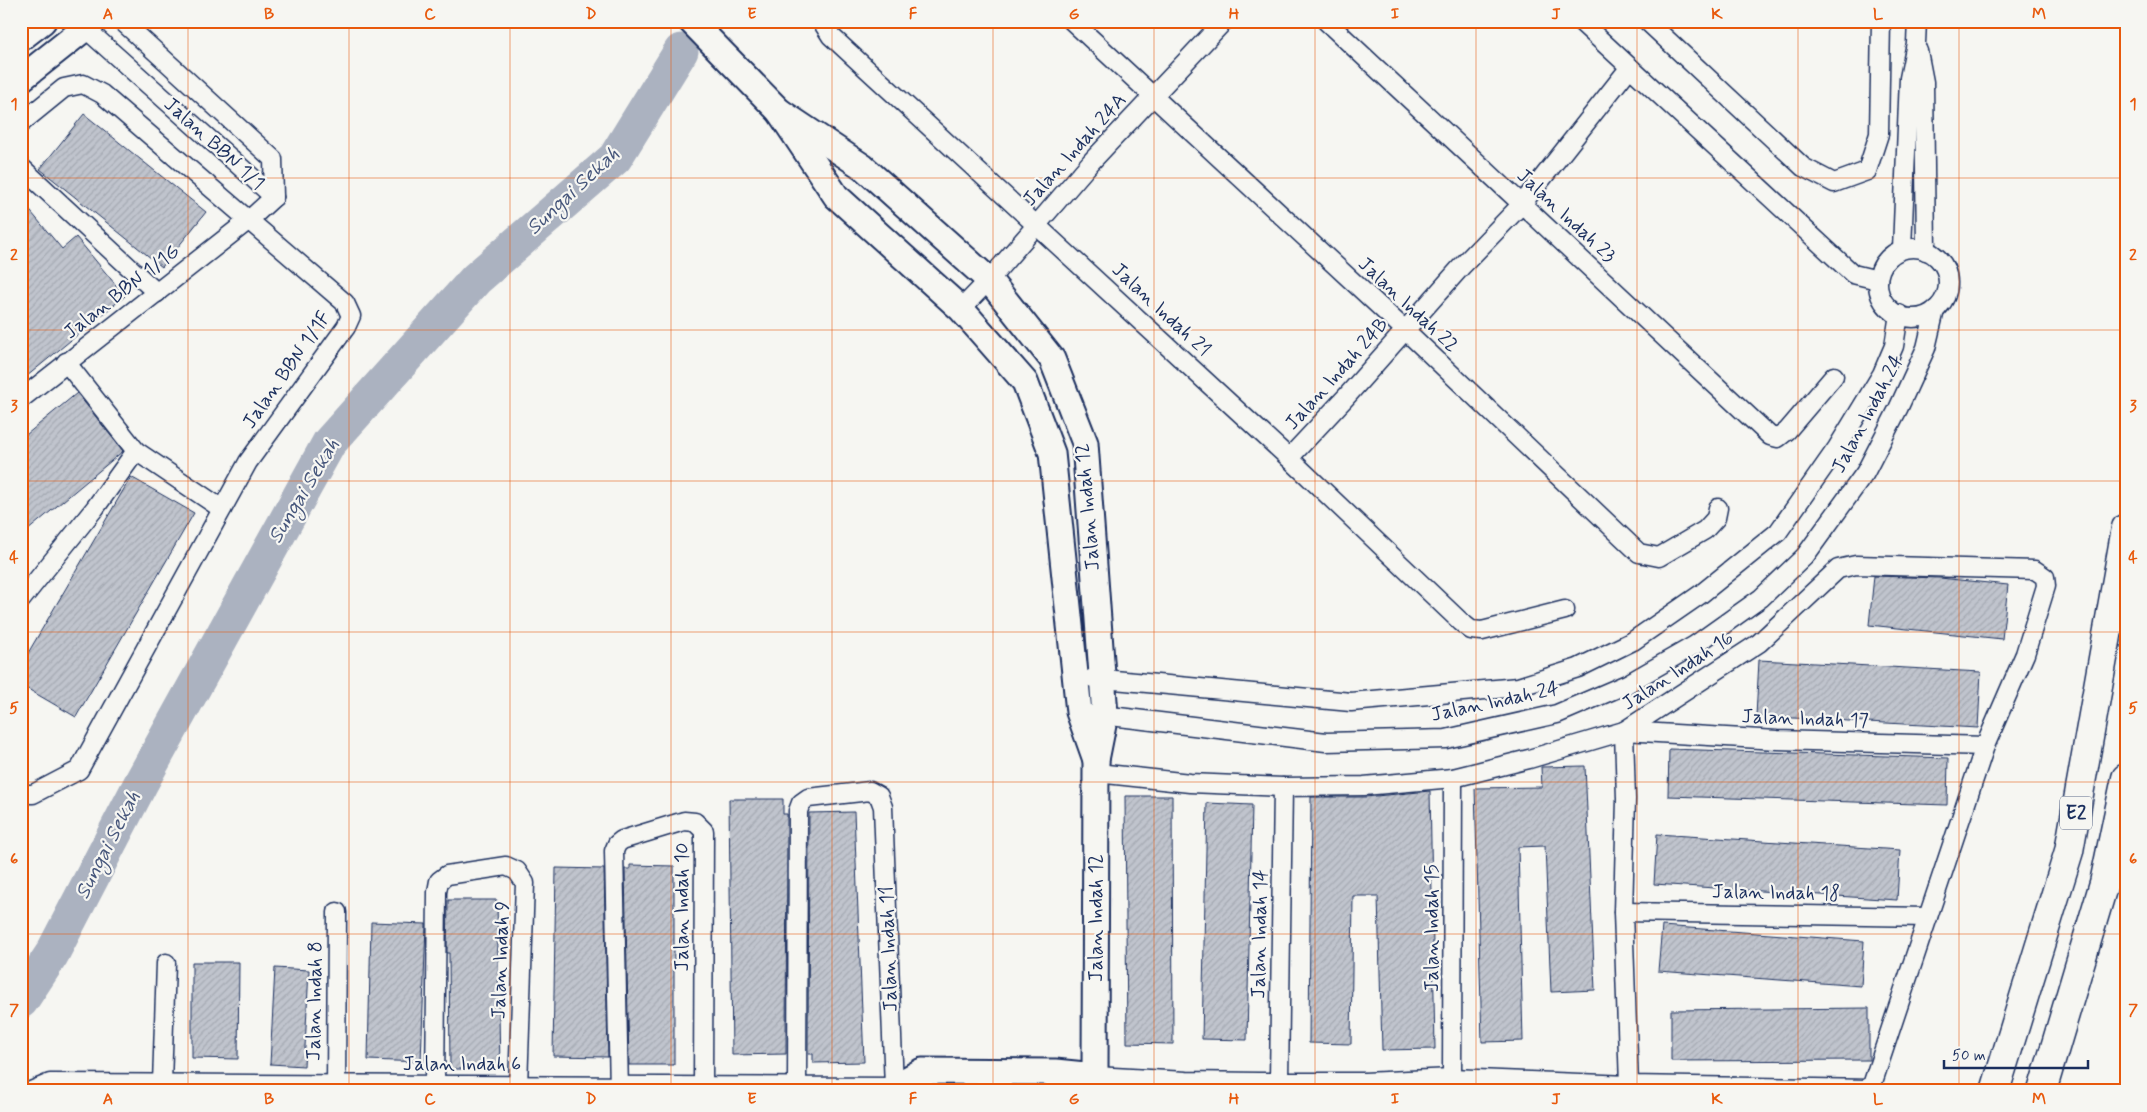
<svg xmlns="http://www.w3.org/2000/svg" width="2147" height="1112" viewBox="0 0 2147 1112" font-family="Mynerve,sans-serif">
<defs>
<pattern id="building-hatch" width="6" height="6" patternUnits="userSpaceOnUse" patternTransform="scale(1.25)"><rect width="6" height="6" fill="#c0c4cd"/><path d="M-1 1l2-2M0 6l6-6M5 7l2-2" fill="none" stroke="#a4a9b2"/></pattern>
</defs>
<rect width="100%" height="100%" fill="#f6f6f2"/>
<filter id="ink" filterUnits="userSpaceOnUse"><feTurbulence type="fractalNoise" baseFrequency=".02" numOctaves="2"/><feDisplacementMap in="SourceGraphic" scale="10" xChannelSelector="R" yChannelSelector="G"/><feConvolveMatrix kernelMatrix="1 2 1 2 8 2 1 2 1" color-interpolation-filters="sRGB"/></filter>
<g filter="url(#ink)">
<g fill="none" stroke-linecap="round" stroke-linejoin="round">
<!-- river -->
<path stroke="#abb2c0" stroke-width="35" d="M 21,1001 L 52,954 L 142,781 L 329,443 L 476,279 L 615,158 L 681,51"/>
</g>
<!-- building -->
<g fill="url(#building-hatch)" stroke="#1b2f5e">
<path d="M 84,114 L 206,212 L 162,267 L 40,169 Z"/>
<path d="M 21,200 L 62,249 L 76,237 L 125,296 L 21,381 Z"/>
<path d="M 77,393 L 123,451 L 21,536 L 21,439 Z"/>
<path d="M 131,477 L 194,513 L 76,717 L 21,685 L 21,665 Z"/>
<path d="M 1874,576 L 1940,578 L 2008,585 L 2002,639 L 1869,625 Z"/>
<path d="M 1759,660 L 1981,672 L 1978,728 L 1756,716 Z"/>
<path d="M 1669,749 L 1948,758 L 1947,805 L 1668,796 Z"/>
<path d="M 1585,766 L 1595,990 L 1551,992 L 1545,846 L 1518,847 L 1523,1041 L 1482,1042 L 1475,788 L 1542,787 L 1541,767 Z"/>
<path d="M 1430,791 L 1435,1049 L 1382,1050 L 1378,896 L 1353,896 L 1351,1044 L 1309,1043 L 1311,797 L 1365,797 Z"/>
<path d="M 1125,796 L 1172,796 L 1173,1044 L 1127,1043 Z"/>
<path d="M 729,799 L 783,799 L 783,814 L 787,814 L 786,1054 L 732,1055 Z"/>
<path d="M 1207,803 L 1252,805 L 1247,1040 L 1202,1039 Z"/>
<path d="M 854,812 L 864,1062 L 813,1063 L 813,1054 L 808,1054 L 809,813 Z"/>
<path d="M 1657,834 L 1900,850 L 1897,900 L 1654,884 Z"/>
<path d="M 630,865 L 674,866 L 674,1065 L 629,1065 L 625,869 L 630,869 Z"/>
<path d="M 556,868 L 604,869 L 608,1057 L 553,1056 Z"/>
<path d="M 448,900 L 497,900 L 500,1069 L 450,1069 L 449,953 L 447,953 Z"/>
<path d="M 371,922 L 426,924 L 421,1062 L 368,1060 Z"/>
<path d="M 1662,926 L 1864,941 L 1861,986 L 1658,971 Z"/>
<path d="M 192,962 L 239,962 L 238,1059 L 192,1058 Z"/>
<path d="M 275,968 L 309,970 L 304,1066 L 270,1064 Z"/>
<path d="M 1869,1008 L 1869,1060 L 1671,1061 L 1671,1010 Z"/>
</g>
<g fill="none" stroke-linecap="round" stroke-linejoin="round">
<defs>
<g id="street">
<path d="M 122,21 L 273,159 L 274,197"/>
<path d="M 826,21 L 824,25 L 831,36 L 1289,458 L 1461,622 L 1471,630 L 1482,631 L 1565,610"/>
<path d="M 1072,21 L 1405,330 L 1639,553 L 1659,557 L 1705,530 L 1716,518 L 1718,508"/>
<path d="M 1326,21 L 1770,436 L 1778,438 L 1787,431 L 1834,376"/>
<path d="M 1580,21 L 1853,274 L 1878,280"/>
<path d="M 1647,21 L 1803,167 L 1834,183 L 1867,171 L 1879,134 L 1881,21"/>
<path d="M 86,29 L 274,197"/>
<path d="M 1918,51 L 1924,82 L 1926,251"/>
<path d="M 21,123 L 64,88 L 83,84 L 102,94 L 345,303 L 351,316 L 346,327 L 248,462 L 79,770 L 33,794 L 21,794"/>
<path d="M 21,167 L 157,293"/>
<circle cx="1913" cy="283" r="35"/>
<path d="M 1902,249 L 1909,78 L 1916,43 L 1917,21"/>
<path d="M 961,309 L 989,280 L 1091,162 L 1224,21"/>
<path d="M 66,362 L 136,451 L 222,509"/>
<path d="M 21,399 L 249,220 L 274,197"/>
<path d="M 1289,458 L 1346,397 L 1461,267 L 1522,204 L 1630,67"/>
<path d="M 21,600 L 95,508 L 136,451"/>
<path d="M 1093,678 L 1351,702 L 1518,687 L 1578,668 L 1633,641 L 1701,594 L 1778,532 L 1837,448 L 1882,374 L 1894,346 L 1899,314"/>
<path d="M 1094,714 L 1326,742 L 1446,739 L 1557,714 L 1627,684 L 1695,645 L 1761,598 L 1805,556 L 1865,473 L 1898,409 L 1926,348 L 1935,310"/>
<path d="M 1624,731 L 1777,740 L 1985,746"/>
<path d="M 1624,731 L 1626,799 L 1623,912 L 1629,1085"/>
<path d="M 1097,773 L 1190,783 L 1283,787 L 1364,786 L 1453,778 L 1529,759 L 1624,731 L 1759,643 L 1838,569 L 1856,565 L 2035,570 L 2045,577 L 2046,586 L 2025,654 L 1985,746 L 1870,1091"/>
<path d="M 1623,912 L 1928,917"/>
<path d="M 1055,1072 L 1055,1091"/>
<path d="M 1095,1076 L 1186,1081 L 1258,1082 L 1364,1082 L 1452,1078 L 1629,1085 L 1870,1089"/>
<path d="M 1452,1078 L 1453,778"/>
<path d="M 1279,1081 L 1283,787"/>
<path d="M 162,1083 L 166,963"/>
<path d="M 435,1085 L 437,892 L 439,881 L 447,875 L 506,866 L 517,871 L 525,883 L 518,1086"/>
<path d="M 31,1091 L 50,1083 C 331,1083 612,1086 894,1087 L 883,807 L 879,796 L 870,791 L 808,798 L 801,803 L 798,811 L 797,1087"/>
<path d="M 336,1091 L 337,912"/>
<path d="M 619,1091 L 614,851 L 617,844 L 622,840 L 684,821 L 695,822 L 704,831 L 703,1086"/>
</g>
<g id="secondary">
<path d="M 691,21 L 779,111 L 836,196 L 961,309 L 1025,382 L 1052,453 L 1079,712 L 1096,760"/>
<path d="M 21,38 L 43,21"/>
<path d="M 21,79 L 94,21"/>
<path d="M 779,111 L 863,167 L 989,280 L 1052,359 L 1085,443 L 1105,715 L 1096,760 L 1095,1076 L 1055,1072 L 922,1071 L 894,1087 L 894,1091"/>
</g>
<g id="highway">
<path d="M 1995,1091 L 2069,851 L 2126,528"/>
<path d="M 2042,1091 L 2104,883 L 2126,778"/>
</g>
</defs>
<!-- street casing -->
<use href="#street" stroke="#1b2f5e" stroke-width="21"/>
<!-- secondary casing -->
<use href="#secondary" stroke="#1b2f5e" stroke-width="29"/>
<!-- highway casing -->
<use href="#highway" stroke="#1b2f5e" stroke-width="31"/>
<!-- street -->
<use href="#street" stroke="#f6f6f2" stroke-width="18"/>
<!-- secondary -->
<use href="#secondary" stroke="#f6f6f2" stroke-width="25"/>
<!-- highway -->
<use href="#highway" stroke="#f6f6f2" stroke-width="28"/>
</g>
</g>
<!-- grid -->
<path fill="none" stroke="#e8590c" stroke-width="1" stroke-opacity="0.55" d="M 188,21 L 188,1091M 349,21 L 349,1091M 510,21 L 510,1091M 671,21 L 671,1091M 832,21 L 832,1091M 993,21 L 993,1091M 1154,21 L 1154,1091M 1315,21 L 1315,1091M 1476,21 L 1476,1091M 1637,21 L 1637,1091M 1798,21 L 1798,1091M 1959,21 L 1959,1091M 21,178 L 2126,178M 21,330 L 2126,330M 21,481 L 2126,481M 21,632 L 2126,632M 21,782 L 2126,782M 21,934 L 2126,934"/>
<g text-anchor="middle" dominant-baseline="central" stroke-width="4.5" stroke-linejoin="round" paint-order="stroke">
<!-- shield labels -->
<rect fill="#f6f6f2" stroke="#5d6b8a" stroke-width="1" x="2060" y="796.5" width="32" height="33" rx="4"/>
<g font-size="19" font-weight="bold" fill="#1b2f5e">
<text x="2076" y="813">E2</text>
</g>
<!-- street labels -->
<g font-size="20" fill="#1b2f5e" stroke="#f6f6f2">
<text transform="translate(214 144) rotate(42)">Jalan BBN 1/1</text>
<text transform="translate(1075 150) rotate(-48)">Jalan Indah 24A</text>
<text transform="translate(1566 216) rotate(43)">Jalan Indah 23</text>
<text transform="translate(122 292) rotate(-38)">Jalan BBN 1/1G</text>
<text transform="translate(1408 305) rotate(43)">Jalan Indah 22</text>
<text transform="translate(1161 310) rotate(43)">Jalan Indah 21</text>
<text transform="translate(287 370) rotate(-55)">Jalan BBN 1/1F</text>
<text transform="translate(1337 374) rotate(-48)">Jalan Indah 24B</text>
<text transform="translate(1868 414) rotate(-62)">Jalan Indah 24</text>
<text transform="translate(1088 507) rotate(-95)">Jalan Indah 12</text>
<text transform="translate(1678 671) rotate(-33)">Jalan Indah 16</text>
<text transform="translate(1495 702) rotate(-12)">Jalan Indah 24</text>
<text transform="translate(1805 719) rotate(2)">Jalan Indah 17</text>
<text transform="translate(1776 893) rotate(1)">Jalan Indah 18</text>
<text transform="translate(682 907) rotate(-90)">Jalan Indah 10</text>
<text transform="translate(1096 918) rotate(-90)">Jalan Indah 12</text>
<text transform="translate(1432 928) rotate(-90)">Jalan Indah 15</text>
<text transform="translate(1260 934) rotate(-89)">Jalan Indah 14</text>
<text transform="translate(889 949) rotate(-92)">Jalan Indah 11</text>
<text transform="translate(501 960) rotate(-88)">Jalan Indah 9</text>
<text transform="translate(315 1001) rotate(-89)">Jalan Indah 8</text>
<text x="462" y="1064">Jalan Indah 6</text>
</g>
<!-- water labels -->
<g font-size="21" font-style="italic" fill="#46567b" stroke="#f6f6f2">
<text transform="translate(573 191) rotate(-43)">Sungai Sekah</text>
<text transform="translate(304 491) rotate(-59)">Sungai Sekah</text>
<text transform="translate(108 845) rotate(-63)">Sungai Sekah</text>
</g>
</g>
<!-- margin -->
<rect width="2147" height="1112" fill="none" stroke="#f6f6f2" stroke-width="55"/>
<!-- scale -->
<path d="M1944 1060v8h144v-8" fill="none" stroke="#1b2f5e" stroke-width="2.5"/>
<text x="1952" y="1060" font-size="15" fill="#1b2f5e" stroke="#f6f6f2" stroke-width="4" paint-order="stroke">50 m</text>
<rect x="28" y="28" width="2092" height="1056" fill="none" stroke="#e8590c" stroke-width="2"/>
<g font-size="16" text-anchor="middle" font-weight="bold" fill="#e8590c">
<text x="108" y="19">A</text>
<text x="269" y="19">B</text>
<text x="430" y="19">C</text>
<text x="591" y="19">D</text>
<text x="752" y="19">E</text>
<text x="913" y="19">F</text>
<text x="1074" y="19">G</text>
<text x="1234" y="19">H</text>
<text x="1395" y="19">I</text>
<text x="1556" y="19">J</text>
<text x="1717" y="19">K</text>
<text x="1878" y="19">L</text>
<text x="2039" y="19">M</text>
<text x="14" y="109">1</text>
<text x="2133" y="109">1</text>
<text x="14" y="260">2</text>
<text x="2133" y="260">2</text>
<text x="14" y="411">3</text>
<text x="2133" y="411">3</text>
<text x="14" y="562">4</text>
<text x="2133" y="562">4</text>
<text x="14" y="713">5</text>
<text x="2133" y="713">5</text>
<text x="14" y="864">6</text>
<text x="2133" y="864">6</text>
<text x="14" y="1015">7</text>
<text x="2133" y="1015">7</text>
<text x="108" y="1104">A</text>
<text x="269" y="1104">B</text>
<text x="430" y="1104">C</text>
<text x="591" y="1104">D</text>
<text x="752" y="1104">E</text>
<text x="913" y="1104">F</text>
<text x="1074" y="1104">G</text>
<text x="1234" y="1104">H</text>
<text x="1395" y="1104">I</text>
<text x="1556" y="1104">J</text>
<text x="1717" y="1104">K</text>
<text x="1878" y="1104">L</text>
<text x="2039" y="1104">M</text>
</g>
</svg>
